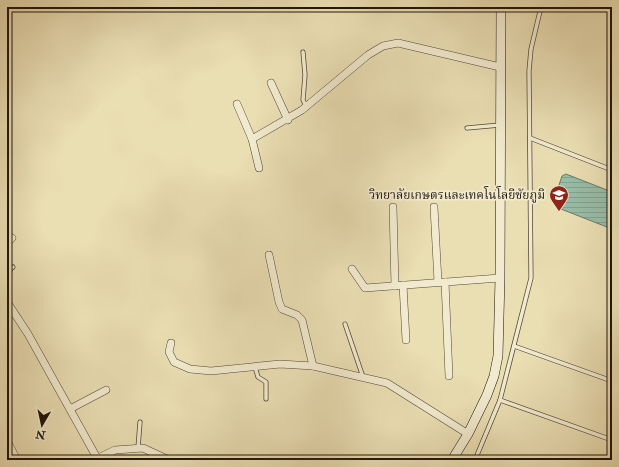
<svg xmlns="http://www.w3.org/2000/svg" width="619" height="467" viewBox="0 0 619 467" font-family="'IM FELL Double Pica','Noto Serif Thai',serif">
<defs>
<pattern id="water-rules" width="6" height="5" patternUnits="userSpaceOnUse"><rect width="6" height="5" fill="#98bda8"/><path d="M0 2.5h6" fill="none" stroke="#83a28f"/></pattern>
</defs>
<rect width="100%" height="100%" fill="#eadeb3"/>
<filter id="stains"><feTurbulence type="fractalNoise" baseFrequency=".005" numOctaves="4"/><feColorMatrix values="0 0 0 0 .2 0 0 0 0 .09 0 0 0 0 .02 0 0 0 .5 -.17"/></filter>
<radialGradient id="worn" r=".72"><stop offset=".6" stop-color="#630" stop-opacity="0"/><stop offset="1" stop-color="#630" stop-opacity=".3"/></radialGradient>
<!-- water -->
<path fill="url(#water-rules)" stroke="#687969" d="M 566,174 L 612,192 L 612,229 L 561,209 L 558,188 L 562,176 Z"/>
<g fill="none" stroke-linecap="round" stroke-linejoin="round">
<defs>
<g id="lane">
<path d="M 303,52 L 305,75 L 303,100 L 306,106"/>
<path d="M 467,128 L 500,125"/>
<path d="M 530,138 L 612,170"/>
<path d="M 7,272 L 13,267"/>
<path d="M 345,324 L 363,377"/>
<path d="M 514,346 L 612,381"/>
<path d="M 255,367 L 258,377 L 266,382 L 266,399"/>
<path d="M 500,400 L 612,440"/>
<path d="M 138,448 L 140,422"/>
<path d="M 475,460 L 500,400 L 531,278 L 529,71 L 531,49 L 541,7"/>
</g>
<g id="street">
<path d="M 271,83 L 288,120"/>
<path d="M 237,104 L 252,139 L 259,168"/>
<path d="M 252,139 L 302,110 L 368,55 L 383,46 L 398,43 L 500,67"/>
<path d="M 393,207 L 395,286"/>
<path d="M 434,207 L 438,282"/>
<path d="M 7,243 L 12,238"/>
<path d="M 269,255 L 279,302 L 282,309 L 297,315 L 302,320 L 313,366"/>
<path d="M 352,269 L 365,288 L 500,278"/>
<path d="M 445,282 L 449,376"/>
<path d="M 403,285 L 406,340"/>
<path d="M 7,302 L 28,334 L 97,458"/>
<path d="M 171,343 L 169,352 L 174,362 L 190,369 L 211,371 L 280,364 L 313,366 L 387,383 L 468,434"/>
<path d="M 70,409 L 106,390"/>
<path d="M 7,441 L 17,460"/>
<path d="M 94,460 L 115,450 L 143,448 L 169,460"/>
</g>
<path id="secondary" d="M 452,460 L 468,434 L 487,395 L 494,376 L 498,356 L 500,278 L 501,7"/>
</defs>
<!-- lane casing -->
<use href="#lane" stroke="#524635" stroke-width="5"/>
<!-- street casing -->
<use href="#street" stroke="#524635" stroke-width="8"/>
<!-- secondary casing -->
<use href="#secondary" stroke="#20140b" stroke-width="10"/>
<!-- lane -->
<use href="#lane" stroke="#f1eace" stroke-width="3.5"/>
<!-- street -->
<use href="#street" stroke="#f1eace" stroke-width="7"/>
<!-- secondary -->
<use href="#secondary" stroke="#f1eace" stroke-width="9"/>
</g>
<!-- icons -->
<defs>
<symbol id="university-pin" viewBox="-11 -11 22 30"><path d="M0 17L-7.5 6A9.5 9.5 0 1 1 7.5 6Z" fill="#8f2418" stroke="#f1eace"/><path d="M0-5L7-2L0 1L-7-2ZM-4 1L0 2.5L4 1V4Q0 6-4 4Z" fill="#fff"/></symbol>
</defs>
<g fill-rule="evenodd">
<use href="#university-pin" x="548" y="184" width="22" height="30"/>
</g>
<g text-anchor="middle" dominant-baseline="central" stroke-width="3.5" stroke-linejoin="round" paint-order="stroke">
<!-- poi labels -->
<g font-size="12" fill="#20140b" stroke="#f1eace" text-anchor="end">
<text x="545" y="195">วิทยาลัยเกษตรและเทคโนโลยีชัยภูมิ</text>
</g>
</g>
<!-- margin -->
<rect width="619" height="467" fill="none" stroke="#eadeb3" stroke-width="24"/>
<rect x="8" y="8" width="603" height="451" fill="none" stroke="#20140b" stroke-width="2"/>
<rect x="12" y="12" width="595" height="443" fill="none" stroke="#20140b"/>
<!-- north arrow -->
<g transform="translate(42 425) rotate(189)" stroke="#f1eace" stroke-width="3" paint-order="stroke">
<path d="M0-3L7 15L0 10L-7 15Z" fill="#20140b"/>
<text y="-6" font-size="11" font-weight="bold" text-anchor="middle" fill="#20140b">N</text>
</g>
<rect width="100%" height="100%" filter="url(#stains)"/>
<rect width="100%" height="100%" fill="url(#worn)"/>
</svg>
